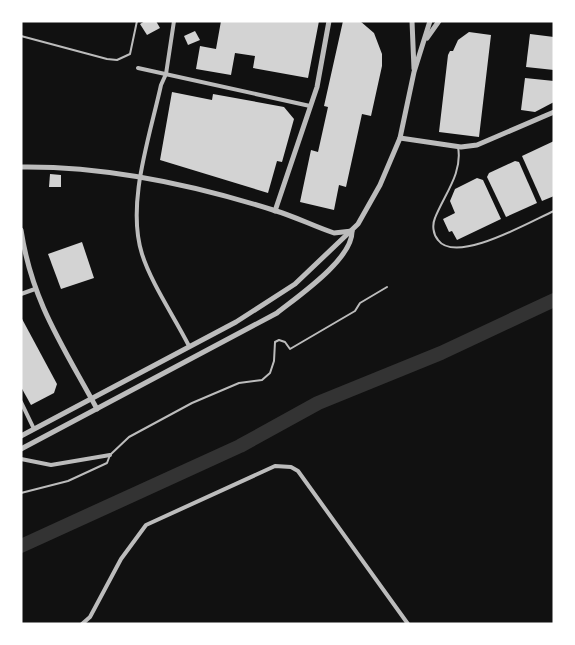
<svg xmlns="http://www.w3.org/2000/svg" width="575" height="645" viewBox="0 0 575 645" font-family="'Roboto Condensed',sans-serif">
<rect width="100%" height="100%" fill="#111"/>
<g fill="none" stroke-linecap="round" stroke-linejoin="round">
<!-- river -->
<path stroke="#333" stroke-width="14" d="M 21,546 L 240,446 L 318,403 L 441,353 L 554,300"/>
</g>
<!-- building -->
<g fill="#d3d3d3">
<path d="M 145,21 L 156,21 L 160,28 L 147,35 L 140,24 Z"/>
<path d="M 221,21 L 319,21 L 308,78 L 253,68 L 255,56 L 235,53 L 231,75 L 196,69 L 200,46 L 216,49 Z"/>
<path d="M 343,21 L 360,21 L 374,33 L 382,54 L 382,66 L 371,116 L 362,114 L 346,187 L 339,185 L 334,210 L 300,202 L 311,150 L 318,152 L 328,107 L 324,106 Z"/>
<path d="M 195,31 L 200,40 L 188,45 L 184,36 Z"/>
<path d="M 469,32 L 491,35 L 479,137 L 439,132 L 448,55 L 450,51 L 453,51 L 458,40 Z"/>
<path d="M 530,34 L 554,37 L 554,70 L 526,67 Z"/>
<path d="M 525,78 L 554,81 L 554,102 L 535,112 L 521,110 Z"/>
<path d="M 172,92 L 212,100 L 213,94 L 284,107 L 294,119 L 282,162 L 277,161 L 268,193 L 160,160 Z"/>
<path d="M 554,141 L 554,196 L 542,201 L 522,156 Z"/>
<path d="M 515,161 L 519,162 L 537,203 L 506,217 L 487,177 L 489,173 Z"/>
<path d="M 50,174 L 61,175 L 61,187 L 49,187 Z"/>
<path d="M 477,178 L 483,180 L 501,219 L 457,240 L 452,231 L 449,232 L 443,219 L 455,213 L 450,201 L 455,189 Z"/>
<path d="M 82,242 L 94,278 L 61,289 L 48,254 Z"/>
<path d="M 21,317 L 57,384 L 54,393 L 31,405 L 21,387 Z"/>
</g>
<g fill="none" stroke-linecap="round" stroke-linejoin="round">
<!-- service -->
<g stroke="#bcbcbc" stroke-width="2">
<path d="M 21,36 L 107,59 L 117,60 L 130,54 L 137,21"/>
<path d="M 458,147 C 463,173 444,195 435,218 C 432,225 433,234 438,240 C 456,265 531,221 554,211"/>
<path d="M 21,493 L 68,481 L 107,463 L 110,455 L 129,437 L 192,403 L 239,383 L 262,380 L 270,373 L 274,361 L 275,342 L 279,340 L 285,342 L 290,349 L 355,311 L 360,303 L 387,287"/>
</g>
<!-- minor -->
<g stroke="#bcbcbc" stroke-width="4">
<path d="M 174,21 L 166,74 L 161,85 C 150,136 126,203 142,254 C 151,283 175,318 189,346"/>
<path d="M 138,68 L 310,106"/>
<path d="M 21,294 L 35,289"/>
<path d="M 21,402 L 34,429"/>
<path d="M 21,459 L 51,465 L 110,455"/>
<path d="M 82,624 L 90,617 L 121,559 L 146,525 L 275,466 L 291,467 L 298,471 L 408,624"/>
</g>
<!-- tertiary -->
<g stroke="#bcbcbc" stroke-width="5">
<path d="M 412,21 L 414,69"/>
<path d="M 427,38 L 439,21"/>
<path d="M 400,138 L 461,147 L 477,145 L 554,112"/>
<path d="M 21,167 C 107,166 191,184 273,210 C 294,216 313,226 334,233 L 352,231"/>
<path d="M 275,211 L 317,87 L 329,21"/>
<path d="M 21,230 C 32,302 63,346 97,409"/>
<path d="M 21,436 L 236,322 L 295,284 L 358,224 L 380,185 L 400,138 L 414,72 L 430,21"/>
<path d="M 21,449 L 277,313 C 297,297 353,259 352,231"/>
</g>
</g>
<!-- border -->
<rect width="575" height="645" fill="none" stroke="#ffffff" stroke-width="45"/>
</svg>
